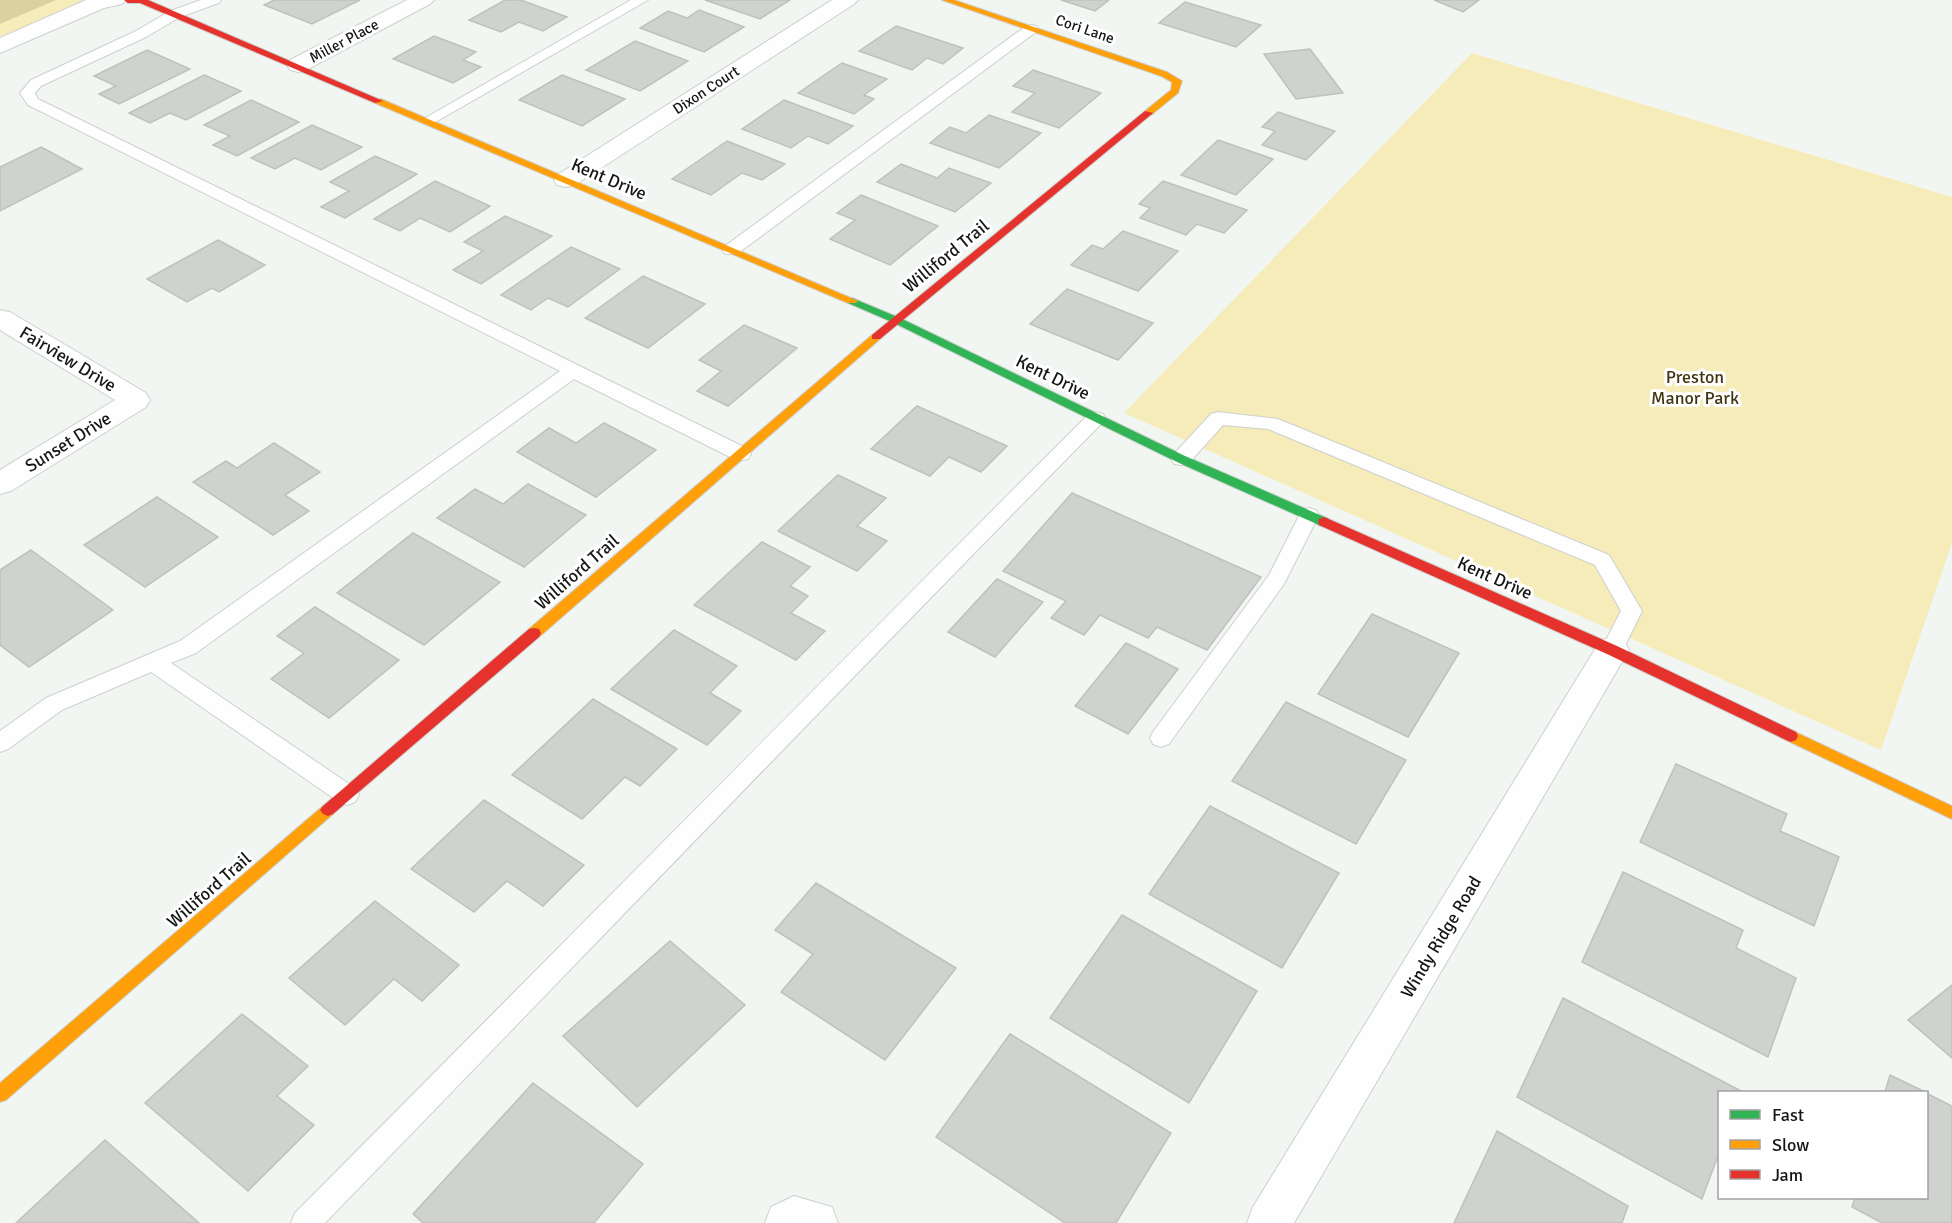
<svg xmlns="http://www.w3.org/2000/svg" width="1952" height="1223" viewBox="0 0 1952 1223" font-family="Signika,sans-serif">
<rect width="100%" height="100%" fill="#f2f6f2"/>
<!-- green -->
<g fill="#f6ecb9">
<path d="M 0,0 L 111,0 L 0,44 Z"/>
<path d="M 1472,53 L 1952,197 L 1952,543 L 1881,750 L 1124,413 Z"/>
</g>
<!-- forest -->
<path fill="#dbd19e" d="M 0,0 L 56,0 L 0,24 Z"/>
<!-- building -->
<g fill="#cfd2ce" stroke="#bfc1be" stroke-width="1.5">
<path d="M 274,0 L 360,0 L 312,24 L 264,5 Z"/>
<path d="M 505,0 L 521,0 L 567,17 L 543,31 L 519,22 L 501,32 L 469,20 Z"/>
<path d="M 705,0 L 790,0 L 760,19 Z"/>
<path d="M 1061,0 L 1109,0 L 1095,11 Z"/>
<path d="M 1434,0 L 1479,0 L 1463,12 Z"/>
<path d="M 1185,2 L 1261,25 L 1236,47 L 1159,23 Z"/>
<path d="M 699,10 L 744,27 L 704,52 L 640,28 L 668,11 L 687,18 Z"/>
<path d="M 896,26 L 963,48 L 943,64 L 927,58 L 912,70 L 859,51 Z"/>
<path d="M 434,36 L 476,52 L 463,60 L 481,67 L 453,83 L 393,59 Z"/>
<path d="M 635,41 L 688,61 L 640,91 L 586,70 Z"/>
<path d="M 1310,49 L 1343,93 L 1296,99 L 1264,54 Z"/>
<path d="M 147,50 L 190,69 L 119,104 L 99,94 L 116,86 L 94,76 Z"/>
<path d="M 842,63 L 887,79 L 864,95 L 874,99 L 854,114 L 798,93 Z"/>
<path d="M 1033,70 L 1101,93 L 1059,128 L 1012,112 L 1035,93 L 1013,86 Z"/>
<path d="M 204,75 L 241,91 L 186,120 L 170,113 L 150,123 L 129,113 Z"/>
<path d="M 562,75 L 625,99 L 582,126 L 519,100 Z"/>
<path d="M 251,100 L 299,122 L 237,156 L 213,145 L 230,136 L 204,125 Z"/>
<path d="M 784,100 L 853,126 L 828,144 L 808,136 L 791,148 L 742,129 Z"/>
<path d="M 1278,112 L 1335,131 L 1306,160 L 1262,145 L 1275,131 L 1262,127 Z"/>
<path d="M 989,115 L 1041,133 L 999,168 L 930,143 L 950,127 L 966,133 Z"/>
<path d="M 312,125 L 362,147 L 321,170 L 295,158 L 275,169 L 251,158 Z"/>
<path d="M 1218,140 L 1273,159 L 1236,195 L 1181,175 Z"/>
<path d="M 727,141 L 785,164 L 762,180 L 742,173 L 711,195 L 672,179 Z"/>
<path d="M 41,147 L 82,169 L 0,211 L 0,167 Z"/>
<path d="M 375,156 L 417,174 L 345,218 L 321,207 L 349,191 L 330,182 Z"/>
<path d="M 901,164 L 937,178 L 949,168 L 991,183 L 955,212 L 877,182 Z"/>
<path d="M 435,181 L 490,206 L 450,232 L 420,218 L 400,231 L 374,219 Z"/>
<path d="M 1163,181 L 1247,210 L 1224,233 L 1197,224 L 1186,235 L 1140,218 L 1150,208 L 1139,204 Z"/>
<path d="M 861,195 L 938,226 L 890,265 L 830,239 L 855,220 L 837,213 Z"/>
<path d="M 505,216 L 552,236 L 481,284 L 453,270 L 483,251 L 464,242 Z"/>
<path d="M 1123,231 L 1178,251 L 1138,291 L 1071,265 L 1092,245 L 1103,249 Z"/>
<path d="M 218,240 L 265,265 L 219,292 L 212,288 L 187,302 L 147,279 Z"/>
<path d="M 571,247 L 620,269 L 568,307 L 548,298 L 531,310 L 501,295 Z"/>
<path d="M 643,276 L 705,304 L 648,348 L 585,318 Z"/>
<path d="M 1067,289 L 1153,323 L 1118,360 L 1030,324 Z"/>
<path d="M 744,325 L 797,348 L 728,406 L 697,391 L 721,371 L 699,360 Z"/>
<path d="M 917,406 L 1007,446 L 981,472 L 949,457 L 930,476 L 871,449 Z"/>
<path d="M 604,423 L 656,450 L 596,497 L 517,452 L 549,428 L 576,443 Z"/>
<path d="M 274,443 L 320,472 L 285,495 L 309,511 L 273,535 L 193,482 L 226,461 L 237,468 Z"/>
<path d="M 838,475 L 886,498 L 857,526 L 887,541 L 857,571 L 778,531 Z"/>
<path d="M 528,484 L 586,515 L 524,567 L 437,518 L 475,489 L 503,504 Z"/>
<path d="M 1072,493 L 1261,577 L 1207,650 L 1157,627 L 1148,638 L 1100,615 L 1084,635 L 1051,618 L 1066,601 L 1003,571 Z"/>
<path d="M 157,497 L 218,537 L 145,587 L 84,545 Z"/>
<path d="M 413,533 L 500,582 L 424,645 L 337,593 Z"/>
<path d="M 762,542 L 810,567 L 790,586 L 808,596 L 791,613 L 825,631 L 796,660 L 694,605 Z"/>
<path d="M 31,550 L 113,610 L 29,667 L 0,645 L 0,570 Z"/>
<path d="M 997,579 L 1043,602 L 995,657 L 948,632 Z"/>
<path d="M 315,607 L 399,660 L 329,718 L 271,679 L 304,653 L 277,636 Z"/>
<path d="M 1372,614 L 1459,653 L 1408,737 L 1318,694 Z"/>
<path d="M 674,630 L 737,666 L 710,693 L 741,711 L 707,745 L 611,689 Z"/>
<path d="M 1126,643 L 1178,669 L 1128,734 L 1075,706 Z"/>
<path d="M 593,699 L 677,749 L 640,786 L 625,777 L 582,819 L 512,775 Z"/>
<path d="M 1286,702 L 1406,760 L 1356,844 L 1232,781 Z"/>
<path d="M 1676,764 L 1787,814 L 1780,831 L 1839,857 L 1814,926 L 1640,842 Z"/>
<path d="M 484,800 L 584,865 L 543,906 L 507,881 L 474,912 L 411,869 Z"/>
<path d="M 1210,806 L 1339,873 L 1282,968 L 1149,894 Z"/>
<path d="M 1623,872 L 1743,930 L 1736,948 L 1796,978 L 1768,1057 L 1582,962 Z"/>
<path d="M 816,883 L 956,968 L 885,1060 L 781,992 L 813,954 L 775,930 Z"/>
<path d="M 375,901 L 459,965 L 422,1001 L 394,979 L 345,1025 L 289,978 Z"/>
<path d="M 1122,915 L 1257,991 L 1189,1103 L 1050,1018 Z"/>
<path d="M 670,941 L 745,1005 L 637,1107 L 563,1036 Z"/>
<path d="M 1952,985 L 1952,1058 L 1908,1020 Z"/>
<path d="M 1563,998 L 1741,1091 L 1720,1092 L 1720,1150 L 1702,1199 L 1517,1097 Z"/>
<path d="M 242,1014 L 308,1066 L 277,1096 L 314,1125 L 248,1191 L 145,1103 Z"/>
<path d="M 1010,1034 L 1171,1133 L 1116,1223 L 1065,1223 L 936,1137 Z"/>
<path d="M 1890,1075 L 1925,1092 L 1885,1092 Z"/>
<path d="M 533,1083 L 643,1164 L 594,1223 L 423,1223 L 413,1214 Z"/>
<path d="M 1926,1093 L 1952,1106 L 1952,1223 L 1882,1223 L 1852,1207 L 1855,1198 L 1926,1198 Z"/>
<path d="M 1497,1131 L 1628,1206 L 1622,1223 L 1454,1223 Z"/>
<path d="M 105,1140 L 199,1223 L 16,1223 Z"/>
</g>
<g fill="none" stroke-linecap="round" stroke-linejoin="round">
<defs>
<g id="lane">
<path d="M 201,0 L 221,0 L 219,3 L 180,17 L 146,37 L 41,86 L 35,93 L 38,99 L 748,449 L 751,454 L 748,459 L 741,460 L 734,459 L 574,379 L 196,653 L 171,663 L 355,788 L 359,795 L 355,802 L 347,805 L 339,802 L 151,672 L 62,710 L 8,749 L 0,752 L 0,731 L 46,698 L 180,641 L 560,371 L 28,105 L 20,93 L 31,80 L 136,31 L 170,11 Z"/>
<path d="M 631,0 L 648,0 L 432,124 L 427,125 L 420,121 Z"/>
<path d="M 1031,25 L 1036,26 L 1038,29 L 1036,32 L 737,254 L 725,254 L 723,250 L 725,246 L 1026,26 Z"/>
<path d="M 1096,412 L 1103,414 L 1105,418 L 1103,422 C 842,687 584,956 325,1223 L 291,1223 L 295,1213 C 560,947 823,679 1089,414 Z"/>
<path d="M 1218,412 L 1278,419 L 1609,555 L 1642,611 L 1620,656 L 1612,658 L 1604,656 L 1601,650 L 1621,611 L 1595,565 L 1268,429 L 1223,425 L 1188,464 L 1181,465 L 1174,464 L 1171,459 L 1174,454 L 1211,414 Z"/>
<path d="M 1309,508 L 1316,510 L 1319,515 L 1284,584 L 1169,744 L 1161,747 L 1153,744 L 1150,738 L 1153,732 L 1269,575 L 1302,510 Z"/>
</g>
<g id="street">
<path d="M 86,0 L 126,0 L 122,4 L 104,8 L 0,53 L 0,38 Z"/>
<path d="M 407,0 L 434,0 L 430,4 L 306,70 L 298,72 L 290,70 L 287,65 L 290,60 Z"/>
<path d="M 832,0 L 858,0 L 854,4 L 575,185 L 566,187 L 557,185 L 554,180 L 557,175 Z"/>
<path d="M 0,310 L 10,312 L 146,393 L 150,400 L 146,407 L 11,491 L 0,494 L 0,470 L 115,400 L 0,330 Z"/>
<path d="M 1612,637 L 1624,641 L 1629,650 L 1294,1223 L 1247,1223 L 1253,1207 L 1600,641 Z"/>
<path d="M 794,1196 L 832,1207 L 838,1223 L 765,1223 L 771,1207 Z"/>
</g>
<path id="fast" d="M 852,298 L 900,318 L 1185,456 L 1329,519 L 1330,522 L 1324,527 L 1319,525 L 1177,462 L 892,322 L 848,303 L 848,299 Z"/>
<g id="slow">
<path d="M 942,0 L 954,0 L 1167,72 L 1182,81 L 1178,93 L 1151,115 L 1145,115 L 1145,111 L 1171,90 L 1172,82 L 1161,76 Z"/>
<path d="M 375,99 L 381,99 L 858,301 L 856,303 L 848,303 L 375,103 Z"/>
<path d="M 876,333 L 882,337 L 880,339 L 539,637 L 529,637 L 527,633 L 529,629 L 872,335 Z"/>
<path d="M 1791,730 L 1952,806 L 1952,819 L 1786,740 L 1784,736 L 1786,732 Z"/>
<path d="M 328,804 L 333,806 L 336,810 L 333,814 L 6,1100 L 0,1102 L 0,1083 L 323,806 Z"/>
</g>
<g id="jam">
<path d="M 124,0 L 148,0 L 383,101 L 375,103 L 140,3 L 128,3 Z"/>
<path d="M 1145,111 L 1153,113 L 880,339 L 872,339 L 872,335 Z"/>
<path d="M 1324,517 L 1617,646 L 1796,732 L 1798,736 L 1796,740 L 1791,742 L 1786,740 L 1607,654 L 1319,525 L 1318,522 L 1319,519 Z"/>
<path d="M 534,628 L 539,629 L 541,633 L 539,637 L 333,814 L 328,816 L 323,814 L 320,810 L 323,806 L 529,629 Z"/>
</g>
</defs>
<!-- lane casing -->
<use href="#lane" stroke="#cdd0cd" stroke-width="2"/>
<!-- street casing -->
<use href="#street" stroke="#cdd0cd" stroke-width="2"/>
<!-- fast casing -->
<use href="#fast" stroke="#cdd0cd" stroke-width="2"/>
<!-- slow casing -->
<use href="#slow" stroke="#cdd0cd" stroke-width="2"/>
<!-- jam casing -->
<use href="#jam" stroke="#cdd0cd" stroke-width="2"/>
<!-- lane -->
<use href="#lane" fill="#fdfefd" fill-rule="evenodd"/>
<!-- street -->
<use href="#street" fill="#fdfefd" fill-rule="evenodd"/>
<!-- fast -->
<use href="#fast" fill="#30b455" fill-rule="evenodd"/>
<!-- slow -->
<use href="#slow" fill="#ff9f0a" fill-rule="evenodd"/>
<!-- jam -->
<use href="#jam" fill="#e5322d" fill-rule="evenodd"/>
</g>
<g text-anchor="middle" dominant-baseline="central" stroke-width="6" stroke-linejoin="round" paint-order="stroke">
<!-- far-street labels -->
<g font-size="15" fill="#151715" stroke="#fff">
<text transform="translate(1085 29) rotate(19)">Cori Lane</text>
<text transform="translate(344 41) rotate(-28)">Miller Place</text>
<text transform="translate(706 90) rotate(-33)">Dixon Court</text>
</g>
<!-- street labels -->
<g font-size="18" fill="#151715" stroke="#fff">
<text transform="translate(609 179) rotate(23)">Kent Drive</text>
<text transform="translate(946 256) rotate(-39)">Williford Trail</text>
<text transform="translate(68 359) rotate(31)">Fairview Drive</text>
<text transform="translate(1053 377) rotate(26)">Kent Drive</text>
<text transform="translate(68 442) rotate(-32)">Sunset Drive</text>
<text transform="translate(577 572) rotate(-41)">Williford Trail</text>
<text transform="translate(1495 578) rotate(24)">Kent Drive</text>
<text transform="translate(209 890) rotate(-41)">Williford Trail</text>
<text transform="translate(1441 937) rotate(-59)">Windy Ridge Road</text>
</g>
<!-- park labels -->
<g font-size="18" fill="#403610" stroke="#fff">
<text x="1695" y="377">Preston<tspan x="1695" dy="21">Manor Park</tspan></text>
</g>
</g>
<!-- legend -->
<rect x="1718" y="1091" width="210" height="108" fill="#ffffff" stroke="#a1a2a1" stroke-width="1.5"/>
<rect x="1730" y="1110" width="30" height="9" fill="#30b455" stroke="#a1a2a1" stroke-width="1.5"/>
<text x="1772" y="1121" font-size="18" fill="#151715">Fast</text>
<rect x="1730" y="1140" width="30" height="9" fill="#ff9f0a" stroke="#a1a2a1" stroke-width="1.5"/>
<text x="1772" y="1151" font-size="18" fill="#151715">Slow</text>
<rect x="1730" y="1170" width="30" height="9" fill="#e5322d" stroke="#a1a2a1" stroke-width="1.5"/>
<text x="1772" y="1181" font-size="18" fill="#151715">Jam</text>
</svg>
